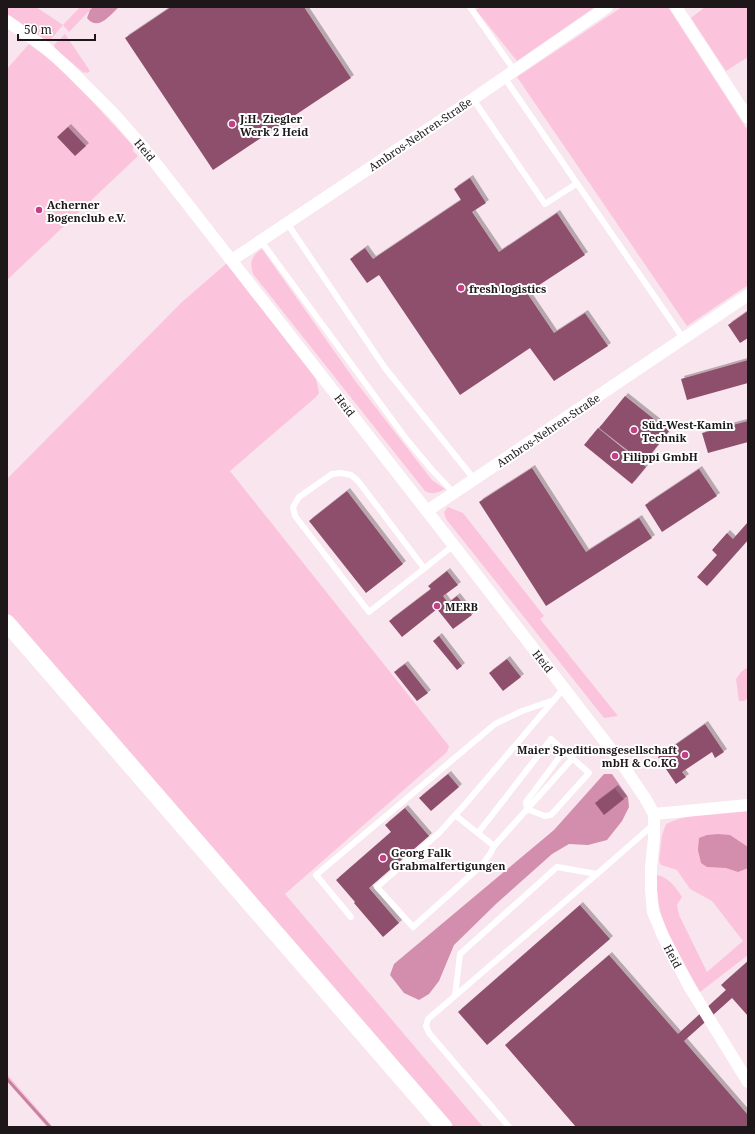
<svg xmlns="http://www.w3.org/2000/svg" width="755" height="1134" viewBox="0 0 755 1134" font-family="'Noto Serif',serif">
<defs>
<filter id="shadow"><feDropShadow dx="3" dy="-3" stdDeviation="0" flood-color="#0004"/></filter>
</defs>
<rect width="100%" height="100%" fill="#f9e5ed"/>
<!-- green -->
<g fill="#fcc4dc">
<path d="M 7,7 L 36,7 L 63,25 L 80,7 L 93,7 L 69,32 L 63,25 L 51,39 L 47,42 L 43,41 L 7,15 Z"/>
<path d="M 480,7 L 595,7 L 517,61 L 476,10 Z"/>
<path d="M 622,7 L 668,7 L 748,131 L 748,285 L 687,326 L 517,77 Z"/>
<path d="M 705,7 L 748,7 L 748,57 L 726,71 L 691,18 Z"/>
<path d="M 65,34 L 90,71 L 87,73 L 83,72 L 55,49 L 54,45 Z"/>
<path d="M 29,44 L 55,64 L 92,101 L 133,146 L 133,151 L 138,156 L 7,280 L 7,69 Z"/>
<path d="M 262,249 L 356,382 L 432,480 L 445,489 C 437,493 433,495 425,491 L 253,274 C 249,262 252,255 262,249 Z"/>
<path d="M 227,263 L 316,379 L 319,393 L 316,397 L 230,471 L 449,746 L 447,752 L 285,894 L 483,1127 L 452,1127 L 7,612 L 7,479 L 182,302 Z"/>
<path d="M 448,507 L 463,513 L 544,616 L 540,619 L 618,716 L 604,718 L 446,519 L 444,512 Z"/>
<path d="M 748,667 L 748,698 L 744,701 L 739,701 L 736,679 L 741,672 Z"/>
<path d="M 748,811 L 748,955 L 700,992 C 680,955 653,918 657,875 C 668,877 676,887 682,897 L 677,905 L 679,915 L 707,972 L 743,941 L 712,901 L 690,889 L 677,870 L 661,865 L 659,861 L 662,835 L 666,824 C 691,812 721,813 748,811 Z"/>
<path d="M 7,1074 L 53,1127 L 47,1127 L 7,1081 Z"/>
</g>
<!-- forest -->
<g fill="#d28eac">
<path d="M 93,7 L 119,7 C 110,15 98,32 87,18 L 90,10 Z"/>
<path d="M 604,774 L 612,774 L 628,797 L 629,807 L 622,821 L 607,840 L 588,845 L 569,844 L 552,854 L 497,903 L 454,945 L 439,981 L 429,994 L 419,1000 L 404,993 L 390,975 L 394,964 L 554,830 Z"/>
<path d="M 718,834 L 730,835 L 748,847 L 748,868 L 738,872 L 726,868 L 707,867 L 701,863 L 698,850 L 699,838 L 707,835 Z"/>
</g>
<g fill="none" stroke-linecap="round" stroke-linejoin="round">
<!-- stream -->
<path stroke="#c583a0" stroke-width="3" d="M 7,1079 L 50,1127"/>
</g>
<!-- building -->
<g fill="#8d506c" filter="url(#shadow)">
<path d="M 171,7 L 304,7 L 351,78 L 213,170 L 125,38 Z"/>
<path d="M 68,127 L 86,146 L 75,156 L 57,137 Z"/>
<path d="M 470,178 L 486,203 L 472,212 L 499,252 L 557,213 L 585,255 L 527,293 L 554,333 L 585,313 L 608,346 L 554,381 L 530,348 L 460,395 L 379,275 L 367,283 L 350,259 L 365,248 L 373,259 L 461,200 L 454,189 Z"/>
<path d="M 748,311 L 748,338 L 740,343 L 728,325 Z"/>
<path d="M 748,360 L 748,383 L 687,400 L 681,379 Z"/>
<path d="M 625,396 L 669,431 L 644,463 L 599,428 Z"/>
<path d="M 748,421 L 748,442 L 708,453 L 702,433 Z"/>
<path d="M 598,428 L 646,467 L 632,484 L 584,445 Z"/>
<path d="M 532,468 L 586,552 L 639,518 L 652,538 L 546,606 L 479,502 Z"/>
<path d="M 699,469 L 717,496 L 662,532 L 645,505 Z"/>
<path d="M 347,491 L 403,564 L 366,593 L 309,521 Z"/>
<path d="M 748,522 L 748,540 L 707,586 L 697,577 L 717,555 L 712,550 L 727,533 L 733,539 Z"/>
<path d="M 447,571 L 458,585 L 443,596 L 448,603 L 457,596 L 472,615 L 453,629 L 437,609 L 402,637 L 389,621 L 431,589 L 428,586 Z"/>
<path d="M 439,636 L 462,666 L 457,670 L 433,641 Z"/>
<path d="M 507,659 L 521,677 L 503,691 L 489,673 Z"/>
<path d="M 405,664 L 428,693 L 417,701 L 394,672 Z"/>
<path d="M 705,724 L 724,752 L 715,758 L 712,752 L 682,772 L 686,777 L 676,784 L 658,757 Z"/>
<path d="M 448,774 L 459,787 L 431,811 L 419,798 Z"/>
<path d="M 615,788 L 624,799 L 604,815 L 595,803 Z"/>
<path d="M 405,808 L 429,836 L 369,888 L 399,923 L 383,937 L 354,903 L 355,902 L 336,880 L 391,832 L 385,825 Z"/>
<path d="M 580,905 L 610,939 L 487,1045 L 458,1012 Z"/>
<path d="M 609,955 L 678,1034 L 726,990 L 721,985 L 748,961 L 748,1016 L 732,998 L 684,1041 L 748,1115 L 748,1127 L 576,1127 L 505,1045 Z"/>
</g>
<g fill="none" stroke-linecap="round" stroke-linejoin="round">
<!-- service -->
<g stroke="#fff" stroke-width="6">
<path d="M 470,7 L 514,70"/>
<path d="M 504,77 L 683,338"/>
<path d="M 473,99 L 545,204 L 576,184"/>
<path d="M 287,223 L 385,368 L 474,479"/>
<path d="M 261,241 L 407,440 L 433,471 L 454,493"/>
<path d="M 424,568 L 358,481 L 351,475 L 341,473 L 332,474 L 299,497 L 293,507 L 295,516 L 369,612 L 454,545"/>
<path d="M 455,815 L 494,846 L 490,854 L 482,865 L 413,927 L 377,887 L 439,833 L 467,802 L 564,688"/>
<path d="M 478,833 L 551,739 L 589,773 L 551,815 L 545,816 L 527,809 L 526,802 L 564,751"/>
<path d="M 494,846 L 572,759"/>
<path d="M 597,874 L 653,825"/>
<path d="M 351,917 L 316,875 L 495,724 L 522,711 L 551,701"/>
<path d="M 455,996 L 460,954 L 557,867 L 597,874 L 428,1019 L 426,1026 L 429,1033 L 509,1127"/>
</g>
<!-- minor -->
<g stroke="#fff" stroke-width="12">
<path d="M 676,7 L 748,118"/>
<path d="M 7,21 L 46,48 L 69,69 L 113,113 L 143,147 L 469,565 L 620,761 L 645,798 L 654,814 L 654,838 L 651,867 L 651,890 L 653,912 L 663,936 L 689,986 L 748,1082"/>
<path d="M 232,260 L 473,99 L 607,7"/>
<path d="M 427,511 L 748,295"/>
<path d="M 654,814 L 748,805"/>
</g>
<!-- secondary -->
<path stroke="#fff" stroke-width="17" d="M 7,623 L 444,1127"/>
</g>
<!-- markers -->
<g fill="#c44086" stroke="#fff" stroke-width="1.5">
<circle cx="232" cy="124" r="4"/>
<circle cx="39" cy="210" r="4"/>
<circle cx="461" cy="288" r="4"/>
<circle cx="634" cy="430" r="4"/>
<circle cx="615" cy="456" r="4"/>
<circle cx="437" cy="606" r="4"/>
<circle cx="685" cy="755" r="4"/>
<circle cx="383" cy="858" r="4"/>
</g>
<g text-anchor="middle" dominant-baseline="central" stroke-width="4" stroke-linejoin="round" paint-order="stroke">
<!-- poi labels -->
<g font-size="11" font-weight="bold" fill="#1d1719" stroke="#fff" text-anchor="start">
<text x="240" y="118">J.H. Ziegler<tspan x="240" dy="13">Werk 2 Heid</tspan></text>
<text x="47" y="204">Acherner<tspan x="47" dy="13">Bogenclub e.V.</tspan></text>
<text x="469" y="288">fresh logistics</text>
<text x="642" y="424">Süd-West-Kamin<tspan x="642" dy="13">Technik</tspan></text>
<text x="623" y="456">Filippi GmbH</text>
<text x="445" y="606">MERB</text>
<text x="677" y="749" text-anchor="end">Maier Speditionsgesellschaft<tspan x="677" dy="13">mbH &amp; Co.KG</tspan></text>
<text x="391" y="852">Georg Falk<tspan x="391" dy="13">Grabmalfertigungen</tspan></text>
</g>
<!-- street labels -->
<g font-size="11" fill="#1d1719" stroke="#fff">
<text transform="translate(420 134) rotate(-34)">Ambros-Nehren-Straße</text>
<text transform="translate(145 150) rotate(50)">Heid</text>
<text transform="translate(345 405) rotate(52)">Heid</text>
<text transform="translate(548 430) rotate(-34)">Ambros-Nehren-Straße</text>
<text transform="translate(543 661) rotate(52)">Heid</text>
<text transform="translate(673 956) rotate(62)">Heid</text>
</g>
</g>
<!-- border -->
<rect width="755" height="1134" fill="none" stroke="#1d1719" stroke-width="16"/>
<!-- scale -->
<path d="M18 34v6h77v-6" fill="none" stroke="#1d1719" stroke-width="2"/>
<text x="24" y="34" font-size="12" fill="#1d1719" stroke="#ffffff" stroke-width="3" paint-order="stroke">50 m</text>
</svg>
